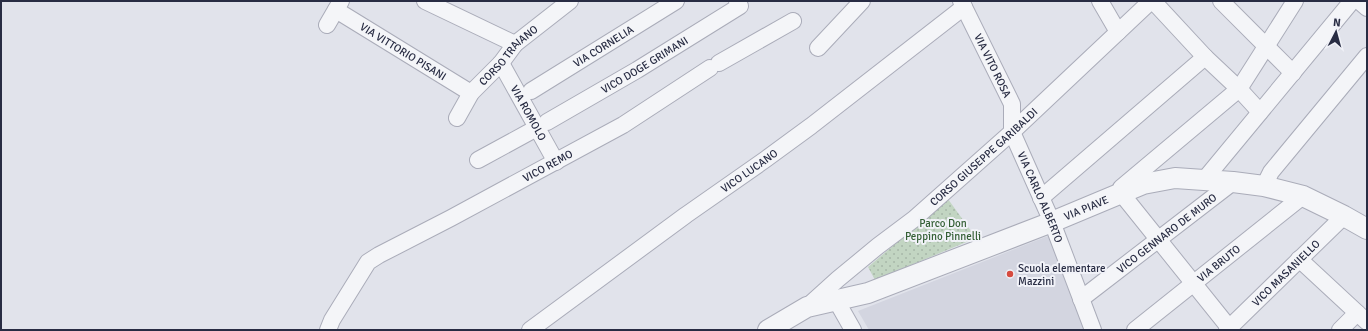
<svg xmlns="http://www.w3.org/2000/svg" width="1368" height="331" viewBox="0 0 1368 331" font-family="Signika,sans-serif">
<defs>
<pattern id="park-dots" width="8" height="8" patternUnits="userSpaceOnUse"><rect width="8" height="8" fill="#c2d5c2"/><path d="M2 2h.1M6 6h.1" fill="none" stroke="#a7b7a8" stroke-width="1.8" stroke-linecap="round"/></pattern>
</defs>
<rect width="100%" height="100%" fill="#e1e3eb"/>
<!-- built -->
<path fill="#d3d5e0" d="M 1053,234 L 1087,330 L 869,330 L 858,311 Z"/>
<!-- park -->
<path fill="url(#park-dots)" d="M 948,199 L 976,238 L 875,280 L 868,267 Z"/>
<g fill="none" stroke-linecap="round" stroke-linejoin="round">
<defs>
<g id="minor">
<path d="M 425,1 L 515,44"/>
<path id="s1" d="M 961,1 L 1012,104 L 1012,132 L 1052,222 L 1093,330"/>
<path d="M 1100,1 L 1118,32"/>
<path d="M 1153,1 L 1205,57 L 1239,89 L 1260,112"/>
<path d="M 1221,1 L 1293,73"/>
<path d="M 1359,1 L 1367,8"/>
<path id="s2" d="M 336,10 L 471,93"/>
<path d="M 327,25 L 341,1"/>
<path d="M 818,48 L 862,1"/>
<path id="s3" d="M 501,63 L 556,162"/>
<path d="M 719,63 L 793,21"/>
<path id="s4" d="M 531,91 L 676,1"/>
<path id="s5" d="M 457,118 L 471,93 L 501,63 L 515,44 L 570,1"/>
<path id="s6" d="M 547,122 L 637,70 L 740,6 L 737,1"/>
<path d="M 478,160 L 533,130"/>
<path d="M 1204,180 L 1352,1"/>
<path d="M 1264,186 L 1271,172 L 1367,56"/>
<path d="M 1041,198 L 1205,57"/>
<path d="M 1299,259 L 1367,322"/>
<path id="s7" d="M 1081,299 L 1233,182"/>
<path d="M 836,300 L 853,330"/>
<path id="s8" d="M 807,307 L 838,279 L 878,246 L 914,219 L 1012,132 L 1151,1"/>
<path id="s9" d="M 328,330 L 332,320 L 368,262 L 379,255 L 451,218 L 623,125 L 710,68"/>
<path id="s10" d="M 530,330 L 686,215 L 766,159 L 811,126 L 964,7"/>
<path id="s11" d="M 1135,330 L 1303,196"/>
<path id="s12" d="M 1227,330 L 1344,216"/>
<path d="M 1231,330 L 1121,193 L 1121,188 L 1239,89 L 1295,1"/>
<path d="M 1340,330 L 1357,313"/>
</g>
<g id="tertiary">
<path id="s13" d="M 768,330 L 807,307 L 868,293 L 1052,222 L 1143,184 L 1175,178 L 1233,182 L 1264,186 L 1303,196 L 1344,216 L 1367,229"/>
</g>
</defs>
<!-- minor casing -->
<use href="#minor" stroke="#aaacb9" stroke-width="18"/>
<!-- tertiary casing -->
<use href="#tertiary" stroke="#aaacb9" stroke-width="22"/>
<!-- minor -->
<use href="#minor" stroke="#f4f5f8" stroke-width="16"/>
<!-- tertiary -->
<use href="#tertiary" stroke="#f4f5f8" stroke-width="20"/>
</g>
<!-- markers -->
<circle fill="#d64b3f" stroke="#f1f2f8" stroke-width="1.5" cx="1010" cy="274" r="4"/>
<g text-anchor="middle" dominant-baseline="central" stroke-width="4" stroke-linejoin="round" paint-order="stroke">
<!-- street labels -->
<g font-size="11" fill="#282c43" stroke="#f1f2f8">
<text stroke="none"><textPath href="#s4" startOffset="85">VIA CORNELIA</textPath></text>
<text stroke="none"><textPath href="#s2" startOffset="79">VIA VITTORIO PISANI</textPath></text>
<text stroke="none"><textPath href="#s5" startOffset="82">CORSO TRAIANO</textPath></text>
<text stroke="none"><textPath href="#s6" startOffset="113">VICO DOGE GRIMANI</textPath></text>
<text stroke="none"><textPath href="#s1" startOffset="72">VIA VITO ROSA</textPath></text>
<text stroke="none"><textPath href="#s3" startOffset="57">VIA ROMOLO</textPath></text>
<text stroke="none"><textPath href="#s8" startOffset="232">CORSO GIUSEPPE GARIBALDI</textPath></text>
<text stroke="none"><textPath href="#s9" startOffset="283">VICO REMO</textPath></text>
<text stroke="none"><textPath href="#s10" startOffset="271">VICO LUCANO</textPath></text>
<text stroke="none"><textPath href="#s1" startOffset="214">VIA CARLO ALBERTO</textPath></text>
<text stroke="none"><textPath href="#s13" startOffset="342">VIA PIAVE</textPath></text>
<text stroke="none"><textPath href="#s7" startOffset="108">VICO GENNARO DE MURO</textPath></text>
<text stroke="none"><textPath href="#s11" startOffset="107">VIA BRUTO</textPath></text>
<text stroke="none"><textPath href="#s12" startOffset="82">VICO MASANIELLO</textPath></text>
</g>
<!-- park labels -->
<g font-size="11" fill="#356036" stroke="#f1f2f8">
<text x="943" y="223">Parco Don<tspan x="943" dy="13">Peppino Pinnelli</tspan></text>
</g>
<!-- poi labels -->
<g font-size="11" fill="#282c43" stroke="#f1f2f8" text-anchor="start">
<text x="1018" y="268">Scuola elementare<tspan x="1018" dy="13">Mazzini</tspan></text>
</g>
</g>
<!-- border -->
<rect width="1368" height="331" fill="none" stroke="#282c43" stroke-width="4"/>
<!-- north arrow -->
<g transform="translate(1336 32) rotate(6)" stroke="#f1f2f8" stroke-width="3" paint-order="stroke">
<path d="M0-3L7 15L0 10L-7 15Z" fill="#282c43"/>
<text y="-6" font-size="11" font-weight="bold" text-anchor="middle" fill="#282c43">N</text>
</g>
</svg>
